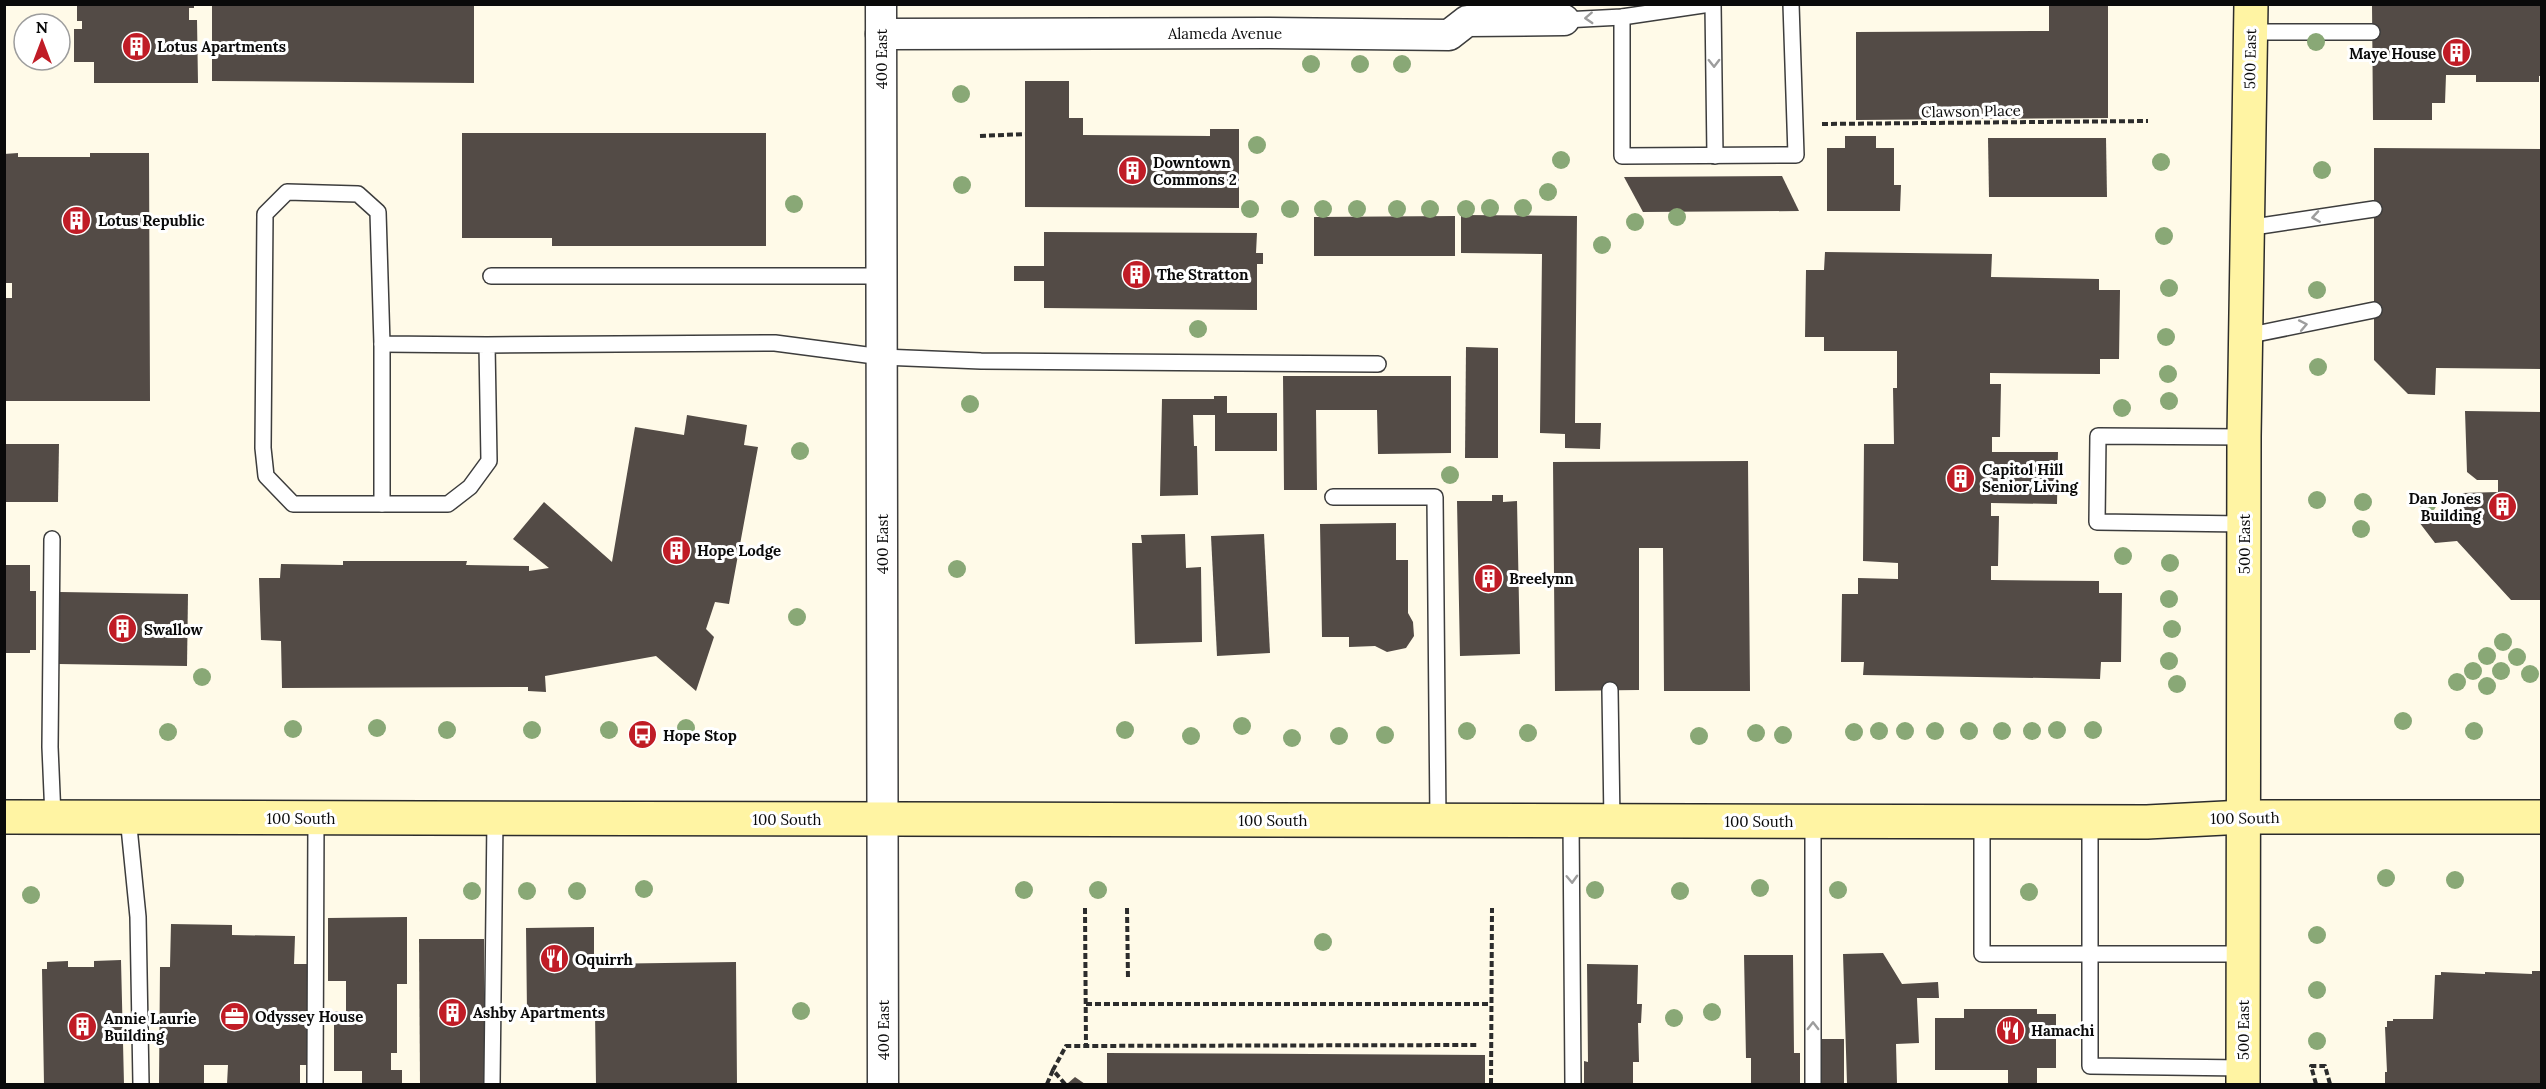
<svg xmlns="http://www.w3.org/2000/svg" width="2546" height="1089" viewBox="0 0 2546 1089" font-family="Lora,serif">
<rect width="100%" height="100%" fill="#fffae8"/>
<!-- building -->
<g fill="#534b46">
<path d="M 77,4 L 194,4 L 194,8 L 189,8 L 189,20 L 197,20 L 198,83 L 94,83 L 94,62 L 74,62 L 74,29 L 82,29 L 82,21 L 77,21 Z"/>
<path d="M 212,4 L 474,4 L 474,83 L 212,81 Z"/>
<path d="M 2049,4 L 2108,4 L 2108,118 L 1856,120 L 1856,32 L 2049,31 Z"/>
<path d="M 2372,5 L 2542,5 L 2542,76 L 2539,76 L 2539,82 L 2476,82 L 2476,75 L 2446,75 L 2445,103 L 2432,103 L 2432,120 L 2373,120 Z"/>
<path d="M 1025,81 L 1069,81 L 1069,118 L 1083,118 L 1083,135 L 1210,136 L 1210,129 L 1239,129 L 1239,208 L 1025,207 Z"/>
<path d="M 462,133 L 766,133 L 766,246 L 552,246 L 552,238 L 462,238 Z"/>
<path d="M 1845,136 L 1876,136 L 1876,148 L 1894,148 L 1894,185 L 1901,185 L 1900,211 L 1827,211 L 1827,148 L 1845,148 Z"/>
<path d="M 1988,138 L 2106,138 L 2107,197 L 1989,197 Z"/>
<path d="M 2374,148 L 2542,149 L 2542,369 L 2436,368 L 2435,395 L 2408,394 L 2374,360 Z"/>
<path d="M 18,153 L 18,157 L 90,157 L 90,153 L 149,153 L 150,401 L 4,401 L 4,298 L 12,298 L 12,283 L 4,283 L 4,154 Z"/>
<path d="M 1782,176 L 1799,211 L 1643,212 L 1624,177 Z"/>
<path d="M 1461,215 L 1577,216 L 1575,423 L 1601,423 L 1600,449 L 1565,448 L 1565,434 L 1540,433 L 1542,254 L 1461,253 Z"/>
<path d="M 1455,216 L 1455,256 L 1314,256 L 1314,217 Z"/>
<path d="M 1044,232 L 1257,233 L 1256,253 L 1263,253 L 1263,264 L 1257,264 L 1257,310 L 1044,308 L 1044,281 L 1014,281 L 1014,266 L 1044,266 Z"/>
<path d="M 1825,252 L 1992,254 L 1991,277 L 2099,279 L 2099,290 L 2120,290 L 2119,359 L 2100,359 L 2100,374 L 1990,373 L 1990,384 L 2001,384 L 2000,437 L 1992,437 L 1992,452 L 2058,452 L 2057,504 L 1991,503 L 1991,516 L 1999,516 L 1998,566 L 1991,566 L 1991,580 L 2099,581 L 2099,593 L 2122,593 L 2121,662 L 2101,662 L 2100,679 L 1863,675 L 1864,662 L 1841,662 L 1842,594 L 1858,594 L 1858,578 L 1898,579 L 1898,563 L 1863,561 L 1864,444 L 1894,444 L 1893,388 L 1897,388 L 1897,351 L 1824,351 L 1824,337 L 1805,337 L 1806,270 L 1824,270 Z"/>
<path d="M 1466,347 L 1498,348 L 1498,458 L 1465,458 Z"/>
<path d="M 1283,376 L 1451,376 L 1451,453 L 1378,454 L 1377,410 L 1316,410 L 1317,490 L 1284,490 Z"/>
<path d="M 1214,396 L 1227,396 L 1227,413 L 1277,413 L 1277,451 L 1215,451 L 1215,415 L 1193,415 L 1194,446 L 1197,446 L 1198,495 L 1160,496 L 1162,399 L 1214,399 Z"/>
<path d="M 2465,411 L 2542,412 L 2542,600 L 2511,600 L 2457,541 L 2435,543 L 2419,522 L 2463,522 L 2463,493 L 2498,492 L 2498,480 L 2477,480 L 2467,472 Z"/>
<path d="M 687,415 L 747,425 L 744,445 L 758,447 L 729,604 L 715,602 L 706,629 L 714,637 L 696,691 L 656,656 L 545,676 L 546,692 L 528,691 L 528,687 L 282,688 L 281,641 L 261,640 L 259,578 L 280,578 L 281,564 L 343,565 L 343,561 L 467,561 L 466,565 L 529,566 L 529,571 L 549,568 L 513,539 L 544,502 L 612,562 L 635,427 L 684,435 Z"/>
<path d="M 4,444 L 59,444 L 58,502 L 4,502 Z"/>
<path d="M 1748,461 L 1750,691 L 1664,691 L 1663,548 L 1639,548 L 1639,690 L 1555,691 L 1553,462 Z"/>
<path d="M 1492,495 L 1503,495 L 1503,502 L 1517,501 L 1520,654 L 1460,656 L 1457,501 L 1492,501 Z"/>
<path d="M 1396,523 L 1396,560 L 1408,560 L 1408,613 L 1413,622 L 1414,636 L 1406,648 L 1387,652 L 1375,646 L 1349,647 L 1349,637 L 1322,637 L 1320,524 Z"/>
<path d="M 1185,534 L 1186,568 L 1201,567 L 1202,642 L 1135,644 L 1132,543 L 1142,543 L 1141,535 Z"/>
<path d="M 1264,534 L 1270,653 L 1217,656 L 1211,536 Z"/>
<path d="M 4,565 L 30,565 L 30,591 L 36,591 L 36,650 L 30,650 L 30,653 L 4,653 Z"/>
<path d="M 60,592 L 188,594 L 187,666 L 58,664 Z"/>
<path d="M 407,917 L 407,984 L 397,984 L 397,1053 L 391,1053 L 391,1070 L 402,1070 L 402,1084 L 362,1084 L 362,1071 L 334,1071 L 334,1011 L 346,1011 L 346,981 L 328,981 L 328,918 Z"/>
<path d="M 171,924 L 232,925 L 232,935 L 295,936 L 294,964 L 310,964 L 309,1065 L 300,1065 L 300,1084 L 227,1084 L 228,1065 L 204,1065 L 204,1084 L 159,1084 L 160,967 L 170,967 Z"/>
<path d="M 594,927 L 594,964 L 736,962 L 737,1084 L 596,1084 L 595,1012 L 527,1013 L 526,928 Z"/>
<path d="M 419,939 L 484,939 L 484,1084 L 420,1084 Z"/>
<path d="M 1883,953 L 1902,984 L 1938,982 L 1939,998 L 1917,998 L 1919,1043 L 1896,1044 L 1897,1084 L 1847,1084 L 1843,954 Z"/>
<path d="M 1744,955 L 1793,955 L 1794,1053 L 1800,1053 L 1800,1084 L 1751,1084 L 1751,1058 L 1746,1058 Z"/>
<path d="M 121,960 L 124,1084 L 44,1084 L 42,969 L 47,969 L 47,962 L 68,961 L 68,967 L 94,967 L 94,961 Z"/>
<path d="M 1587,964 L 1638,965 L 1637,1004 L 1642,1004 L 1641,1023 L 1638,1023 L 1639,1062 L 1633,1062 L 1633,1084 L 1584,1084 L 1584,1061 L 1588,1062 Z"/>
<path d="M 2532,971 L 2542,971 L 2542,1084 L 2385,1084 L 2385,1072 L 2387,1072 L 2385,1027 L 2387,1027 L 2387,1021 L 2393,1021 L 2393,1019 L 2433,1019 L 2435,975 L 2441,975 L 2441,972 L 2485,974 L 2485,972 L 2532,974 Z"/>
<path d="M 1964,1009 L 2037,1009 L 2037,1014 L 2056,1014 L 2056,1068 L 2037,1068 L 2037,1084 L 2008,1084 L 2008,1070 L 1935,1070 L 1935,1018 L 1964,1018 Z"/>
<rect x="1819" y="1039" width="25" height="45"/>
<path d="M 1107,1053 L 1485,1055 L 1485,1084 L 1107,1084 Z"/>
<path d="M 1075,1077 L 1085,1084 L 1067,1084 Z"/>
</g>
<g fill="none" stroke-linecap="round" stroke-linejoin="round">
<defs>
<g id="lane">
<path d="M 1713,4 L 1715,156"/>
<path d="M 1622,17 L 1622,156 L 1796,155 L 1791,4"/>
<path d="M 1564,20 L 1622,17 L 1710,4"/>
<path d="M 2250,32 L 2372,32"/>
<path d="M 2247,228 L 2374,209"/>
<path d="M 491,276 L 882,276"/>
<path d="M 2246,336 L 2374,310"/>
<path d="M 382,344 L 382,504"/>
<path d="M 487,345 L 382,344 L 378,212 L 358,194 L 287,192 L 265,214 L 263,448 L 266,476 L 293,504 L 448,504 L 470,487 L 489,461 L 487,345 L 775,343 L 882,357 L 981,361 L 1378,364"/>
<path d="M 1333,497 L 1435,497 L 1438,821"/>
<path d="M 2244,524 L 2097,522 L 2098,436 L 2244,437"/>
<path d="M 52,539 L 50,747 L 53,817"/>
<path d="M 1610,690 L 1612,821"/>
<path d="M 128,817 L 138,917 L 141,1084"/>
<path d="M 1571,821 L 1573,1084"/>
<path d="M 1982,822 L 1982,954 L 2243,954"/>
<path d="M 2090,822 L 2090,1066 L 2243,1068"/>
<path d="M 315,1084 L 316,818"/>
<path d="M 492,1084 L 495,818"/>
<path d="M 1813,1084 L 1813,821"/>
</g>
<g id="street">
<path d="M 881,4 L 883,1084"/>
<path d="M 881,34 L 1268,33 L 1449,35 L 1467,21 L 1564,20"/>
</g>
<g id="secondary">
<path d="M 4,817 L 2147,822 L 2244,817 L 2542,817"/>
<path d="M 2243,1084 L 2244,437 L 2251,4"/>
</g>
</defs>
<!-- lane casing -->
<use href="#lane" stroke="#3d3d3d" stroke-width="18"/>
<!-- street casing -->
<use href="#street" stroke="#3d3d3d" stroke-width="33"/>
<!-- secondary casing -->
<use href="#secondary" stroke="#2c2c2c" stroke-width="36"/>
<!-- path -->
<g stroke="#2c2c2c" stroke-width="4" stroke-dasharray="6 3" stroke-linecap="butt">
<path d="M 1822,124 L 2148,121"/>
<path d="M 980,136 L 1025,134"/>
<path d="M 1085,908 L 1086,1046"/>
<path d="M 1127,908 L 1128,979"/>
<path d="M 1086,1004 L 1491,1004"/>
<path d="M 1047,1084 L 1053,1070"/>
<path d="M 1065,1084 L 1053,1070 L 1066,1046 L 1477,1045"/>
<path d="M 1491,1084 L 1492,908"/>
<path d="M 2316,1084 L 2311,1066 L 2325,1066 L 2330,1084"/>
</g>
<!-- lane -->
<use href="#lane" stroke="#fff" stroke-width="15"/>
<!-- street -->
<use href="#street" stroke="#fff" stroke-width="30"/>
<!-- secondary -->
<use href="#secondary" stroke="#fff4a3" stroke-width="33"/>
</g>
<!-- trees -->
<g fill="#89a876">
<circle cx="2316" cy="42" r="9"/>
<circle cx="1311" cy="64" r="9"/>
<circle cx="1360" cy="64" r="9"/>
<circle cx="1402" cy="64" r="9"/>
<circle cx="961" cy="94" r="9"/>
<circle cx="1257" cy="145" r="9"/>
<circle cx="1561" cy="160" r="9"/>
<circle cx="2161" cy="162" r="9"/>
<circle cx="2322" cy="170" r="9"/>
<circle cx="962" cy="185" r="9"/>
<circle cx="1548" cy="192" r="9"/>
<circle cx="794" cy="204" r="9"/>
<circle cx="1490" cy="208" r="9"/>
<circle cx="1523" cy="208" r="9"/>
<circle cx="1250" cy="209" r="9"/>
<circle cx="1290" cy="209" r="9"/>
<circle cx="1323" cy="209" r="9"/>
<circle cx="1357" cy="209" r="9"/>
<circle cx="1397" cy="209" r="9"/>
<circle cx="1430" cy="209" r="9"/>
<circle cx="1466" cy="209" r="9"/>
<circle cx="1677" cy="217" r="9"/>
<circle cx="1635" cy="222" r="9"/>
<circle cx="2164" cy="236" r="9"/>
<circle cx="1602" cy="245" r="9"/>
<circle cx="2169" cy="288" r="9"/>
<circle cx="2317" cy="290" r="9"/>
<circle cx="1198" cy="329" r="9"/>
<circle cx="2166" cy="337" r="9"/>
<circle cx="2318" cy="367" r="9"/>
<circle cx="2168" cy="374" r="9"/>
<circle cx="2169" cy="401" r="9"/>
<circle cx="970" cy="404" r="9"/>
<circle cx="2122" cy="408" r="9"/>
<circle cx="800" cy="451" r="9"/>
<circle cx="1450" cy="475" r="9"/>
<circle cx="2317" cy="500" r="9"/>
<circle cx="2363" cy="502" r="9"/>
<circle cx="2428" cy="503" r="9"/>
<circle cx="2361" cy="529" r="9"/>
<circle cx="2123" cy="556" r="9"/>
<circle cx="2170" cy="563" r="9"/>
<circle cx="957" cy="569" r="9"/>
<circle cx="2169" cy="599" r="9"/>
<circle cx="797" cy="617" r="9"/>
<circle cx="2172" cy="629" r="9"/>
<circle cx="2503" cy="642" r="9"/>
<circle cx="2487" cy="656" r="9"/>
<circle cx="2517" cy="657" r="9"/>
<circle cx="2169" cy="661" r="9"/>
<circle cx="2473" cy="671" r="9"/>
<circle cx="2501" cy="671" r="9"/>
<circle cx="2530" cy="674" r="9"/>
<circle cx="202" cy="677" r="9"/>
<circle cx="2457" cy="682" r="9"/>
<circle cx="2177" cy="684" r="9"/>
<circle cx="2487" cy="686" r="9"/>
<circle cx="2403" cy="721" r="9"/>
<circle cx="1242" cy="726" r="9"/>
<circle cx="377" cy="728" r="9"/>
<circle cx="686" cy="728" r="9"/>
<circle cx="293" cy="729" r="9"/>
<circle cx="447" cy="730" r="9"/>
<circle cx="532" cy="730" r="9"/>
<circle cx="609" cy="730" r="9"/>
<circle cx="1125" cy="730" r="9"/>
<circle cx="2057" cy="730" r="9"/>
<circle cx="2093" cy="730" r="9"/>
<circle cx="1467" cy="731" r="9"/>
<circle cx="1879" cy="731" r="9"/>
<circle cx="1905" cy="731" r="9"/>
<circle cx="1935" cy="731" r="9"/>
<circle cx="1969" cy="731" r="9"/>
<circle cx="2002" cy="731" r="9"/>
<circle cx="2032" cy="731" r="9"/>
<circle cx="2474" cy="731" r="9"/>
<circle cx="168" cy="732" r="9"/>
<circle cx="1854" cy="732" r="9"/>
<circle cx="1528" cy="733" r="9"/>
<circle cx="1756" cy="733" r="9"/>
<circle cx="1385" cy="735" r="9"/>
<circle cx="1783" cy="735" r="9"/>
<circle cx="1191" cy="736" r="9"/>
<circle cx="1339" cy="736" r="9"/>
<circle cx="1699" cy="736" r="9"/>
<circle cx="1292" cy="738" r="9"/>
<circle cx="2386" cy="878" r="9"/>
<circle cx="2455" cy="880" r="9"/>
<circle cx="1760" cy="888" r="9"/>
<circle cx="644" cy="889" r="9"/>
<circle cx="1024" cy="890" r="9"/>
<circle cx="1098" cy="890" r="9"/>
<circle cx="1595" cy="890" r="9"/>
<circle cx="1838" cy="890" r="9"/>
<circle cx="472" cy="891" r="9"/>
<circle cx="527" cy="891" r="9"/>
<circle cx="577" cy="891" r="9"/>
<circle cx="1680" cy="891" r="9"/>
<circle cx="2029" cy="892" r="9"/>
<circle cx="31" cy="895" r="9"/>
<circle cx="2317" cy="935" r="9"/>
<circle cx="1323" cy="942" r="9"/>
<circle cx="2317" cy="990" r="9"/>
<circle cx="801" cy="1011" r="9"/>
<circle cx="1712" cy="1012" r="9"/>
<circle cx="1674" cy="1018" r="9"/>
<circle cx="2317" cy="1041" r="9"/>
</g>
<!-- one-way arrows -->
<defs><path id="oneway-chevron" d="M-2-3.5L2.5 0L-2 3.5" fill="none" stroke-width="1.6" stroke-linecap="round" stroke-linejoin="round" transform="scale(1.5)"/></defs>
<g stroke="#9d9d9d">
<use href="#oneway-chevron" transform="translate(1589 18) rotate(177)"/>
<use href="#oneway-chevron" transform="translate(1714 63) rotate(89)"/>
<use href="#oneway-chevron" transform="translate(2316 217) rotate(171)"/>
<use href="#oneway-chevron" transform="translate(2303 325) rotate(-11)"/>
<use href="#oneway-chevron" transform="translate(1572 879) rotate(88)"/>
<use href="#oneway-chevron" transform="translate(1813 1026) rotate(-90)"/>
</g>
<!-- icons -->
<defs>
<symbol id="building-disc" viewBox="-11 -11 22 22"><circle r="9.5" fill="#c01c26" stroke="#fff"/><path d="M-4-6H4V6H1V3H-1V6H-4ZM-2.5-4.3h1.7v1.8h-1.7ZM.8-4.3h1.7v1.8H.8ZM-2.5-1h1.7V.8h-1.7ZM.8-1h1.7V.8H.8Z" fill="#fff"/></symbol>
<symbol id="bus-disc" viewBox="-11 -11 22 22"><circle r="9.5" fill="#c01c26" stroke="#fff"/><path d="M-5-6H5V4H4V6H2V4H-2V6H-4V4H-5ZM-3.5-4V0h7V-4ZM-3.5 1.2v1.5H-2V1.2ZM2 1.2v1.5H3.5V1.2Z" fill="#fff"/></symbol>
<symbol id="restaurant-disc" viewBox="-11 -11 22 22"><circle r="9.5" fill="#c01c26" stroke="#fff"/><path d="M-5-6h1v4h1v-4h1v4h1v-4h1v5L-1.5 .5V6h-2V.5L-5-1ZM5-6V6H3V1.5H1.5Q1.5-4 5-6Z" fill="#fff"/></symbol>
<symbol id="office-disc" viewBox="-11 -11 22 22"><circle r="9.5" fill="#c01c26" stroke="#fff"/><path d="M-6-3h4V-5.5h4V-3h4V5H-6ZM-1-4.5V-3h2v-1.5ZM-6 0V1H6V0Z" fill="#fff"/></symbol>
</defs>
<g fill-rule="evenodd">
<use href="#building-disc" x="120" y="30" width="33" height="33"/>
<use href="#building-disc" x="2440" y="36" width="33" height="33"/>
<use href="#building-disc" x="1116" y="154" width="33" height="33"/>
<use href="#building-disc" x="60" y="204" width="33" height="33"/>
<use href="#building-disc" x="1120" y="258" width="33" height="33"/>
<use href="#building-disc" x="1944" y="462" width="33" height="33"/>
<use href="#building-disc" x="2486" y="490" width="33" height="33"/>
<use href="#building-disc" x="660" y="534" width="33" height="33"/>
<use href="#building-disc" x="1472" y="562" width="33" height="33"/>
<use href="#building-disc" x="106" y="612" width="33" height="33"/>
<use href="#bus-disc" x="626" y="718" width="33" height="33"/>
<use href="#restaurant-disc" x="538" y="942" width="33" height="33"/>
<use href="#building-disc" x="436" y="996" width="33" height="33"/>
<use href="#office-disc" x="218" y="1000" width="33" height="33"/>
<use href="#building-disc" x="66" y="1010" width="33" height="33"/>
<use href="#restaurant-disc" x="1994" y="1014" width="33" height="33"/>
</g>
<g text-anchor="middle" dominant-baseline="central" stroke-width="6" stroke-linejoin="round" paint-order="stroke">
<!-- street labels -->
<g font-size="15" fill="#0a0a0a" stroke="#fff">
<text x="1225" y="33">Alameda Avenue</text>
<text transform="translate(881 59) rotate(-90)">400 East</text>
<text transform="translate(2250 59) rotate(-89)">500 East</text>
<text transform="translate(1971 111) rotate(-1)">Clawson Place</text>
<text transform="translate(882 544) rotate(-90)">400 East</text>
<text transform="translate(2244 544) rotate(-90)">500 East</text>
<text x="301" y="818">100 South</text>
<text transform="translate(2245 818) rotate(-1)">100 South</text>
<text x="787" y="819">100 South</text>
<text x="1273" y="820">100 South</text>
<text x="1759" y="821">100 South</text>
<text transform="translate(883 1030) rotate(-90)">400 East</text>
<text transform="translate(2243 1030) rotate(-90)">500 East</text>
</g>
<!-- poi labels -->
<g font-size="15" font-weight="bold" fill="#0a0a0a" stroke="#fff" text-anchor="start">
<text x="157" y="46">Lotus Apartments</text>
<text x="2436" y="53" text-anchor="end">Maye House</text>
<text x="1153" y="162">Downtown<tspan x="1153" dy="17">Commons 2</tspan></text>
<text x="98" y="220">Lotus Republic</text>
<text x="1157" y="274">The Stratton</text>
<text x="1982" y="469">Capitol Hill<tspan x="1982" dy="17">Senior Living</tspan></text>
<text x="2481" y="498" text-anchor="end">Dan Jones<tspan x="2481" dy="17">Building</tspan></text>
<text x="697" y="550">Hope Lodge</text>
<text x="1509" y="578">Breelynn</text>
<text x="144" y="629">Swallow</text>
<text x="663" y="735">Hope Stop</text>
<text x="575" y="959">Oquirrh</text>
<text x="473" y="1012">Ashby Apartments</text>
<text x="255" y="1016">Odyssey House</text>
<text x="104" y="1018">Annie Laurie<tspan x="104" dy="17">Building</tspan></text>
<text x="2031" y="1030">Hamachi</text>
</g>
</g>
<!-- border -->
<rect width="2546" height="1089" fill="none" stroke="#0a0a0a" stroke-width="12"/>
<!-- north arrow -->
<g transform="translate(42 42)"><circle r="28" fill="#ffffff" stroke="#9d9d9d" stroke-width="1.5"/>
<path d="M0-4.5L10 22L0 15L-10 22Z" fill="#c01c26"/>
<text y="-9" font-size="16" font-weight="bold" text-anchor="middle" fill="#0a0a0a">N</text>
</g>
</svg>
